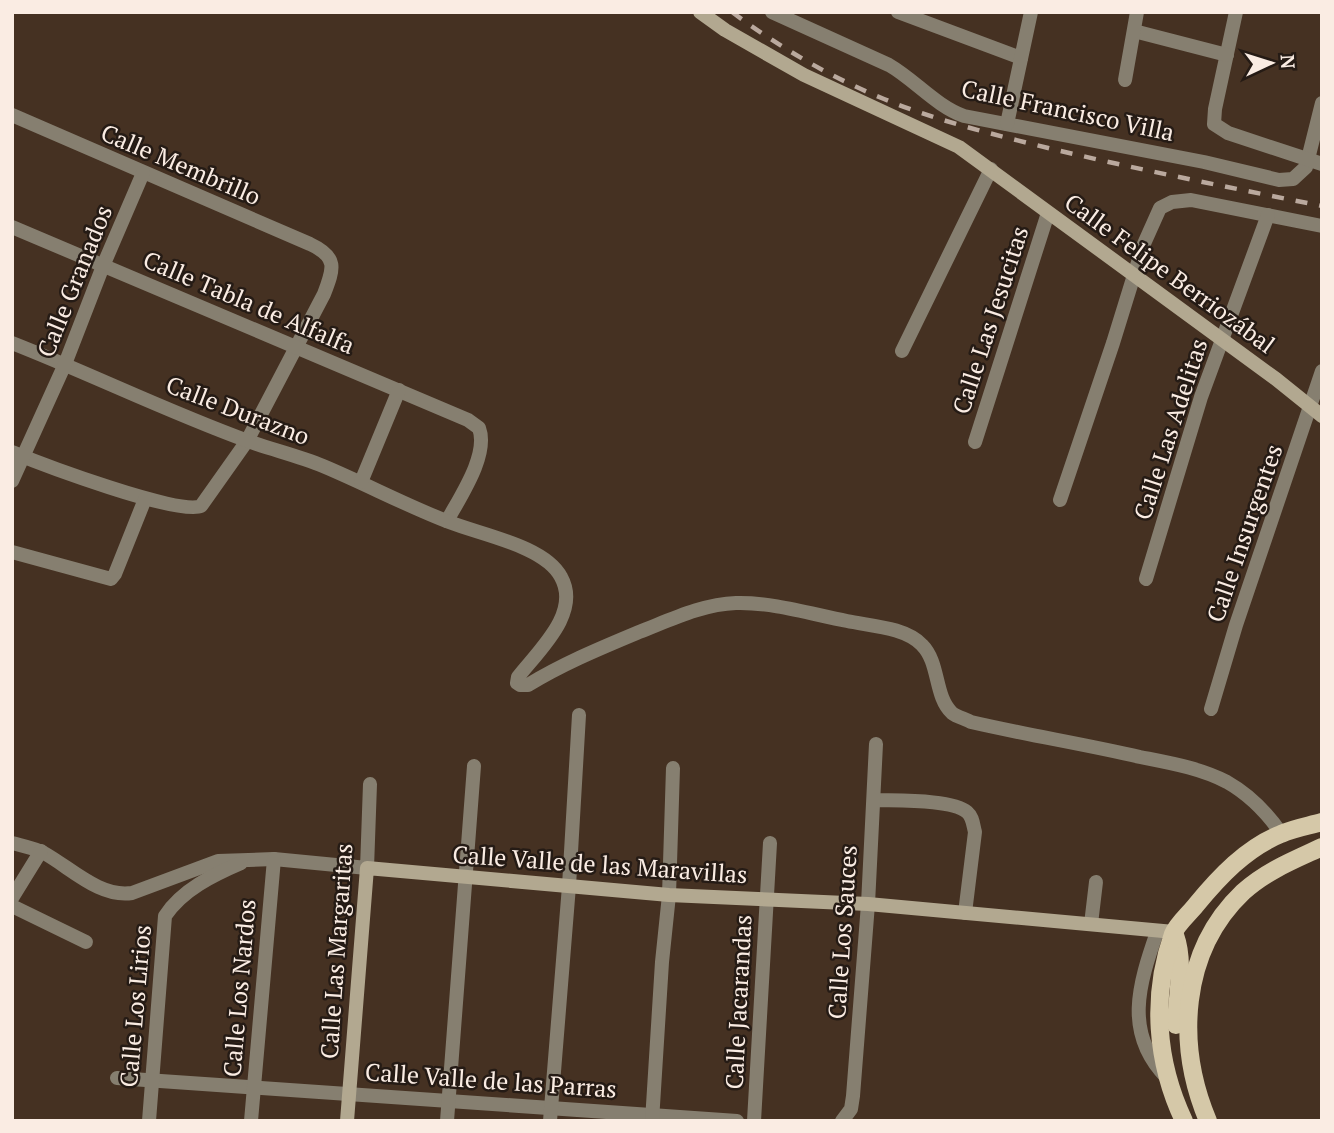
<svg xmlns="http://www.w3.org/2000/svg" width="1334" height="1133" viewBox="0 0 1334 1133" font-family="'PT Serif',serif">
<rect width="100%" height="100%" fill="#453122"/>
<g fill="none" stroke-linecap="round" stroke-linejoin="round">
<!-- street -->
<g stroke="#867f70" stroke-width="14">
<path d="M 772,12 L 889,65 C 915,80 936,106 964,116 L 1204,162 L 1279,180 L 1293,179 L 1306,167 L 1322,103"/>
<path d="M 898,12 L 1021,58"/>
<path d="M 1236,12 L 1215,109 L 1214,124 L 1228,133 L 1322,164"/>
<path d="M 1134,31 L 1227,55"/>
<path d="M 1125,80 L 1137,12"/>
<path d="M 12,115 L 310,244 C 338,257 334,268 324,294 L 247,441 L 201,506 C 179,516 41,464 12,452"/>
<path d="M 1007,124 L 1031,12"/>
<path d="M 12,227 L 468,420 L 479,428 C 489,455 460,497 447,521"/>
<path d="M 12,343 C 91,374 168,412 248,441 C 273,450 299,456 323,466 C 366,484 407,506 449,522 C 482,535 545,546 561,577 C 581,613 539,650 518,677 L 517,683 L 520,685 L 528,685 C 564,663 601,648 639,632 C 670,620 703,604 736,603 C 772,602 811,614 847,621 C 870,626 905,627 922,645 C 940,663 934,696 952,713 C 957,717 966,719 971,722 C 1027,735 1084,744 1140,757 C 1170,763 1200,768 1227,782 C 1250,795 1267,813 1281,833"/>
<path d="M 902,351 L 991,169"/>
<path d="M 975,442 L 1048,213"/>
<path d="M 12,481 L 65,364 L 103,266 L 143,173"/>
<path d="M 361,482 L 399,390"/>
<path d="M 1060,500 L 1113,343 L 1143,246 L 1160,208 L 1172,202 L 1191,200 L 1322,226"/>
<path d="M 12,552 L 111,579 L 115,574 L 145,499"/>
<path d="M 1146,579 L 1201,397 L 1268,215"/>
<path d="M 1211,709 L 1236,625 L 1322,371"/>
<path d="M 874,800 C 895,801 952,799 967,812 C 973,817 973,825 975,832 L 965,913"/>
<path d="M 12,843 C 23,846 34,848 44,853 C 71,868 100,898 132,893 L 218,861 L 274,859 L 367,868 L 370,784"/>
<path d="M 12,898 L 41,851"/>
<path d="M 12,906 L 86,942"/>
<path d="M 1091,924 L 1096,882"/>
<path d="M 1157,932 C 1139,984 1123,1033 1167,1078"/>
<path d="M 117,1078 C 323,1094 530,1105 737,1121"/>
<path d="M 149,1121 L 165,916 C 182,890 213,875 241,863"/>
<path d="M 251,1121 L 274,859"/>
<path d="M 447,1121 L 474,766"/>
<path d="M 550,1121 L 569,886 L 579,715"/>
<path d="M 652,1121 L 662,962 L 669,895 L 673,768"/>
<path d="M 754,1121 L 770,843"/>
<path d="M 842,1121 L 851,1109 L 853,1096 L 868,904 L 876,744"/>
</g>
<!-- secondary -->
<g stroke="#b2a890" stroke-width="14">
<path d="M 700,12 L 725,30 L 804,75 L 959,147 L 1276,379 L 1322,416"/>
<path d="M 347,1121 L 367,868 L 669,895 L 868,904 L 1174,932"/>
</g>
<!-- primary -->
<g stroke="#d5c8a8" stroke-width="18">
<path d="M 1175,935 C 1185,963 1177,995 1176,1025"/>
<path d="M 1184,1121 C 1156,1062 1151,996 1173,934 C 1177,924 1189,914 1196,905 C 1219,877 1246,848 1281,834 C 1294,828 1308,826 1322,822"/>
<path d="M 1208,1121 C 1176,1045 1180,952 1243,892 C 1266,871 1294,860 1322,847"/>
</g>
<!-- rail -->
<path stroke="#baa99e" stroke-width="4.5" stroke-dasharray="12 12" stroke-linecap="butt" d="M 732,12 C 779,47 830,77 884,99 C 937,121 996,135 1052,149 C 1141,170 1232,188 1322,206"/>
</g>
<g text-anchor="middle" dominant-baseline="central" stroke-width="5" stroke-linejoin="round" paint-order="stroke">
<!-- street labels -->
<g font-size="24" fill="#faece3" stroke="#251b15">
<text transform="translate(1068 110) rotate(12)">Calle Francisco Villa</text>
<text transform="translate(181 164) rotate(23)">Calle Membrillo</text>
<text transform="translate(1170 273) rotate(36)">Calle Felipe Berriozábal</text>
<text transform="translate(74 281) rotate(-68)">Calle Granados</text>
<text transform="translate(249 302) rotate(23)">Calle Tabla de Alfalfa</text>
<text transform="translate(990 320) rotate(-72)">Calle Las Jesucitas</text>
<text transform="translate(238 410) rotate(21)">Calle Durazno</text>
<text transform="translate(1170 429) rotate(-72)">Calle Las Adelitas</text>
<text transform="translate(1244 533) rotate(-71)">Calle Insurgentes</text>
<text transform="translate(600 864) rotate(4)">Calle Valle de las Maravillas</text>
<text transform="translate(842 932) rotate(-86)">Calle Los Sauces</text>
<text transform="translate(336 951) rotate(-86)">Calle Las Margaritas</text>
<text transform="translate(239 988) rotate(-85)">Calle Los Nardos</text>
<text transform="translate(738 1002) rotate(-87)">Calle Jacarandas</text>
<text transform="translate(135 1006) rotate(-85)">Calle Los Lirios</text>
<text transform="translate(491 1080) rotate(4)">Calle Valle de las Parras</text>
</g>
</g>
<!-- border -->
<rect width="1334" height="1133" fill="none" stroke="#faece3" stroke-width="28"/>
<!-- north arrow -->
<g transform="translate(1271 63) rotate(86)" stroke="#251b15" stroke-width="5" paint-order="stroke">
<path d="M0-5L12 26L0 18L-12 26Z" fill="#faece3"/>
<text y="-10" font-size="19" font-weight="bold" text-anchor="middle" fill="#faece3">N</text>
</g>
</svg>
